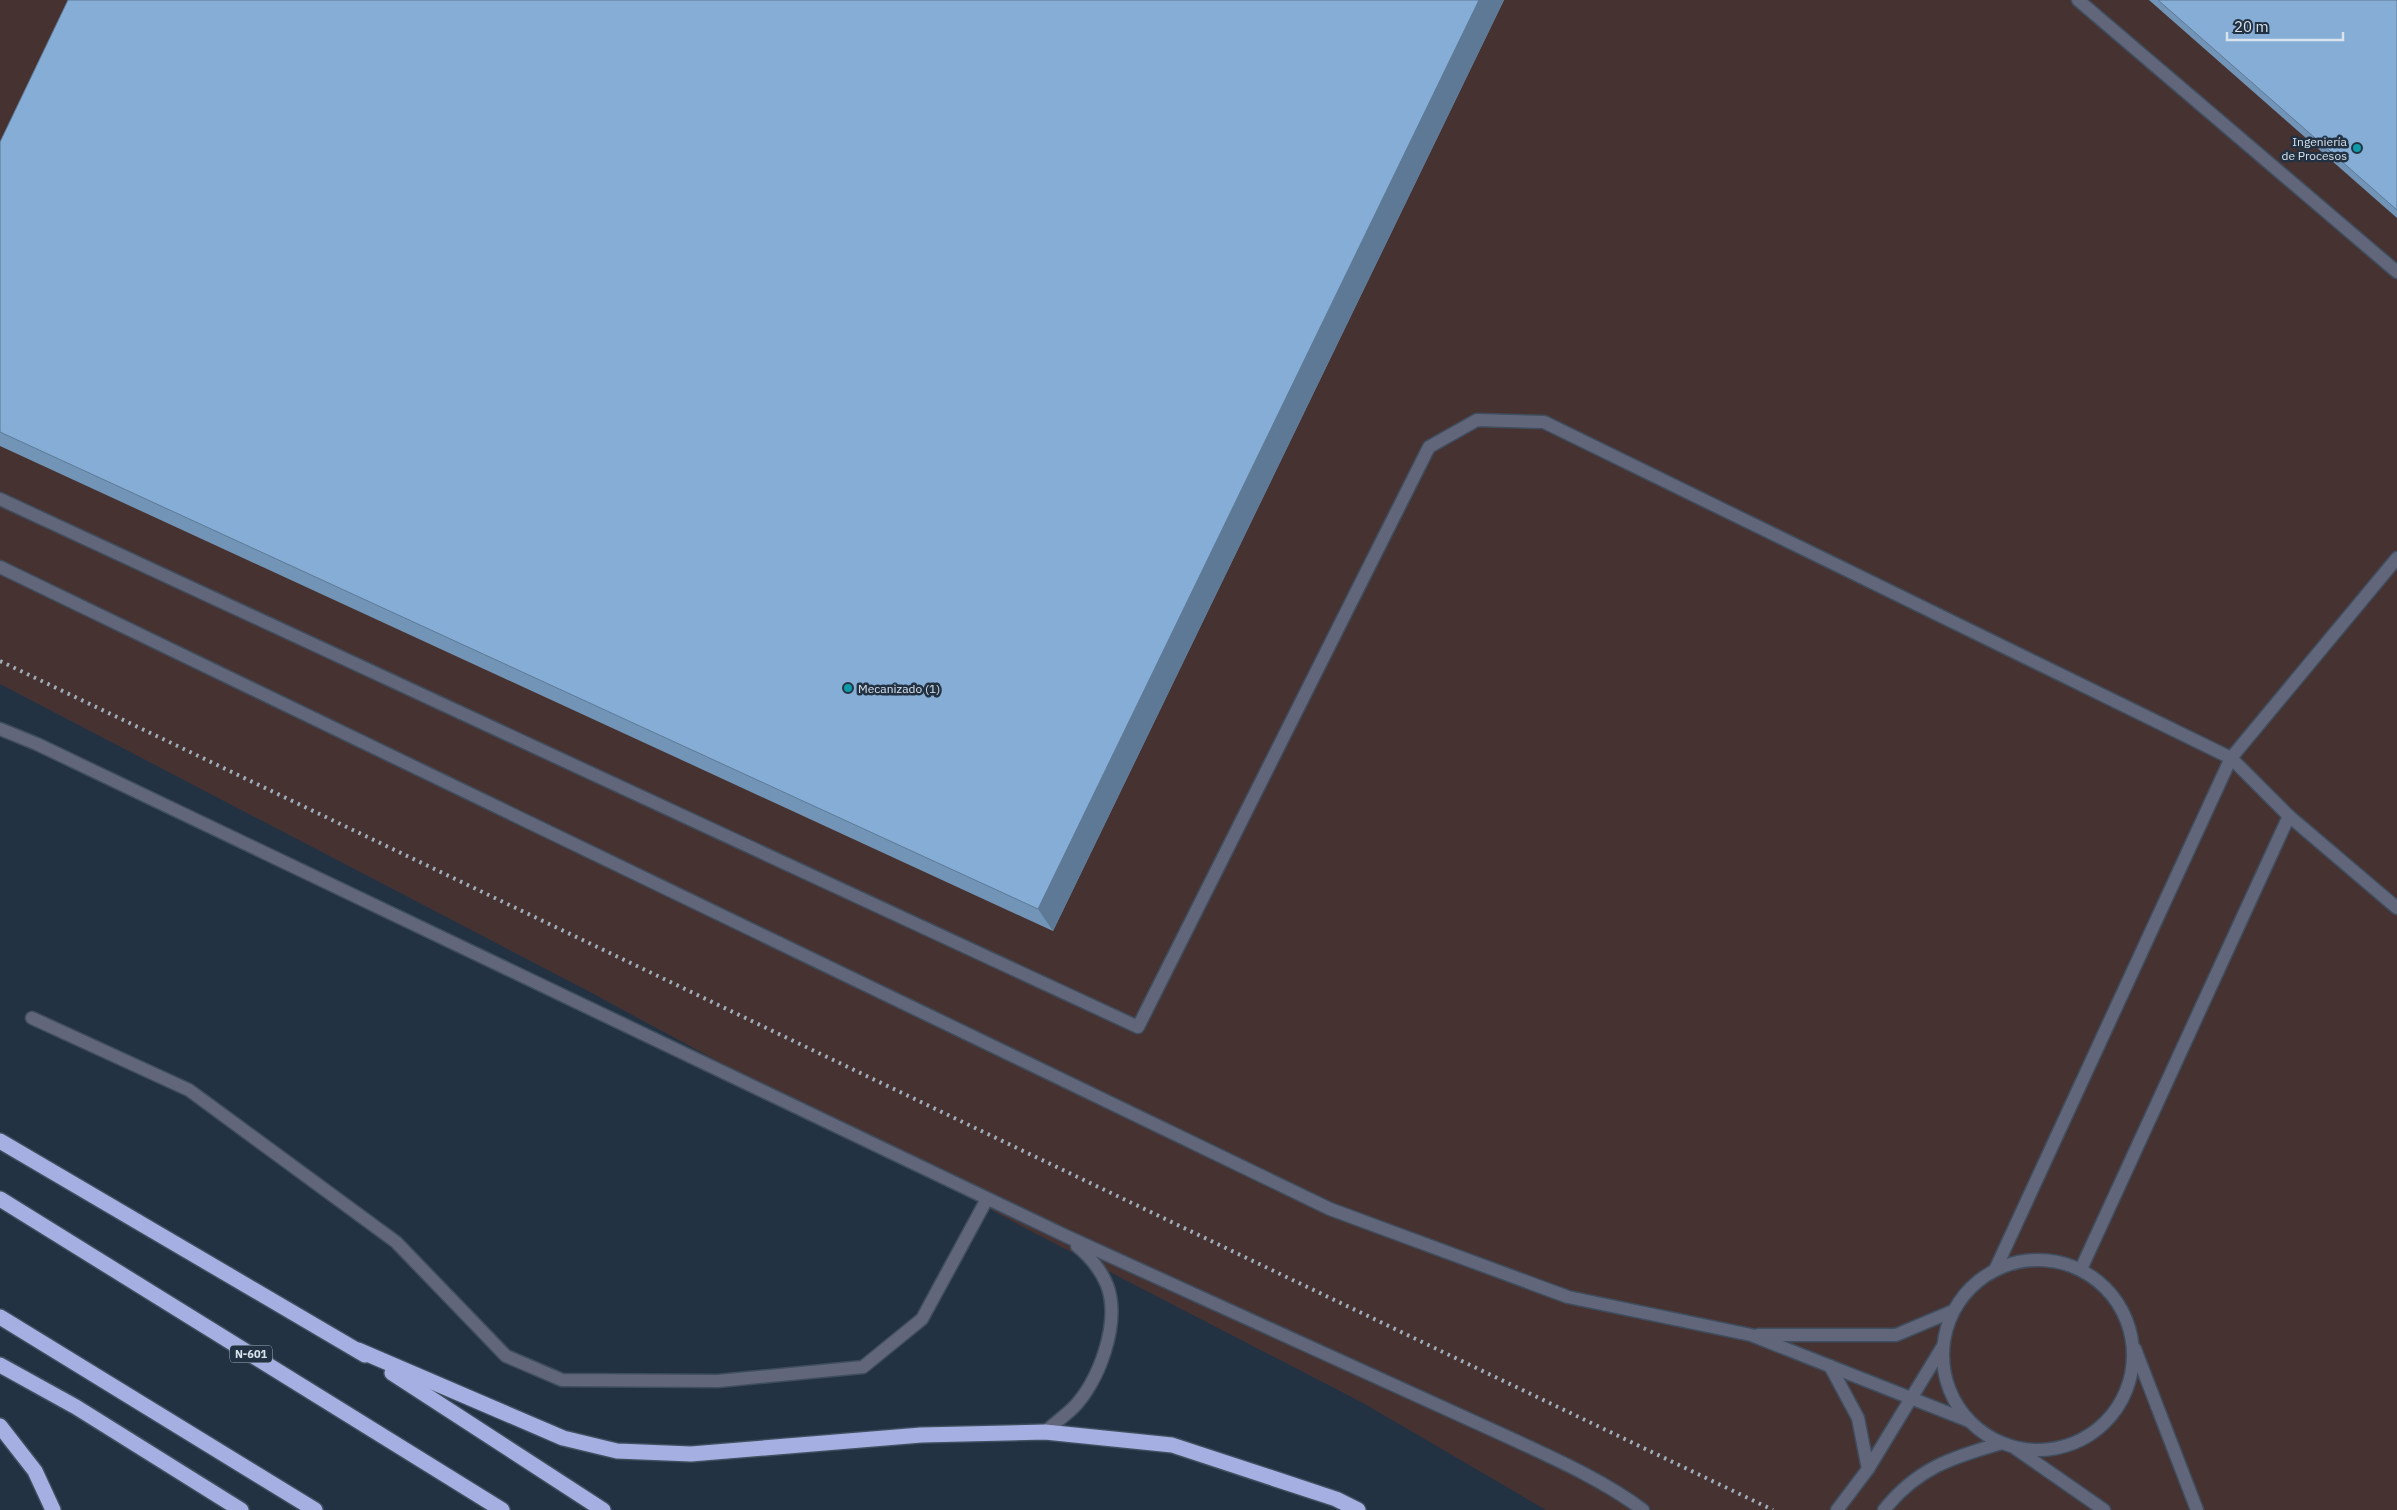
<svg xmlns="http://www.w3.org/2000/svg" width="2397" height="1510" viewBox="0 0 2397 1510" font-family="'IBM Plex Sans',sans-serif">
<rect width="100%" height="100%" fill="#223243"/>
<!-- industrial -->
<path fill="#473232" d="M 0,0 L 2397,0 L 2397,1510 L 1546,1510 L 1363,1403 L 1021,1226 L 590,992 L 0,684 Z"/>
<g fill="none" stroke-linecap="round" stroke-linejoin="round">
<defs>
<g id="lane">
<path d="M 2078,0 L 2397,272"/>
<path d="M 0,499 L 1138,1027 L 1429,447 L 1477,420 L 1544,422 L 2231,758 L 2289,816 L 2397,908"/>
<path d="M 0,567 L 1330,1209 L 1568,1297 L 1751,1335 L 1969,1421"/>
<path d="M 0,729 L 37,744 L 1068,1237 L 1510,1438 C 1555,1459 1603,1480 1643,1510"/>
<path d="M 32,1018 L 189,1090 L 396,1242 L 506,1356 L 562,1380 L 718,1381 L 863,1367 L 922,1319 L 987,1199"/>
<circle cx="2038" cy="1355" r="95"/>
<path d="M 2081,1269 L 2289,816"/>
<path d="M 1995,1270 L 2231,758 L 2397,558"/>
<path d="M 1758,1335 L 1896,1335 L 1953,1311"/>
<path d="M 2135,1349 L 2197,1510"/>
<path d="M 1830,1366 L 1858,1418 L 1868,1469"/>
<path d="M 1045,1432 C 1054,1424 1063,1417 1072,1409 C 1099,1383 1121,1322 1107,1285 C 1101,1270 1089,1256 1077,1246"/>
<path d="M 2015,1448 L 2104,1510"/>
<path d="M 1837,1510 L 1868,1469 L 1943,1346"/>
<path d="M 1884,1510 C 1917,1468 1953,1457 2002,1443"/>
</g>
<g id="highway">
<path d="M 0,1141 L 365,1355"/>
<path d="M 0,1199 L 502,1510"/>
<path d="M 0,1317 L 315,1510"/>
<path d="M 358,1350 L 563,1438 L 617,1451 L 691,1454 L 921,1435 L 1045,1432 L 1172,1445 L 1336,1499 L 1358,1510"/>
<path d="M 0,1365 L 76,1407 L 241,1510"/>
<path d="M 392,1373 L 603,1510"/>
<path d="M 0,1426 L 35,1471 L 53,1510"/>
</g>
</defs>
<!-- lane casing -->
<use href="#lane" stroke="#3f4e5e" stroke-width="15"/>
<!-- highway casing -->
<use href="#highway" stroke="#3f4e5e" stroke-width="18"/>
<!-- lane -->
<use href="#lane" stroke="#62667b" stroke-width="12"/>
<!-- highway -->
<use href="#highway" stroke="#a6afe1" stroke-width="15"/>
<!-- rail -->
<path stroke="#a0adb9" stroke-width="4" stroke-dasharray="2.5 5" stroke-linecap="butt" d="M 0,661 L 1773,1510"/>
</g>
<!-- wall -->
<g fill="#7295b7">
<path d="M 1504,0 L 1053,931 L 0,446 L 0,142 Z"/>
<path d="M 2149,0 L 2397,0 L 2397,218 Z"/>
</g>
<!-- shaded-wall -->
<path fill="#5d7995" d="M 1479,0 L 1504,0 L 1053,931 L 1038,909 Z"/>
<!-- building -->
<g fill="#85add5" stroke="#5d7995">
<path d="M 68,0 L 1479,0 L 1038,909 L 0,432 L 0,142 Z"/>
<path d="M 2158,0 L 2397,0 L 2397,210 Z"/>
</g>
<!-- markers -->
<g fill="#0f9aa8" stroke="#223243" stroke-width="2">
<circle cx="2357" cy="148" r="5"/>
<circle cx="848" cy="688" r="5"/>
</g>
<g text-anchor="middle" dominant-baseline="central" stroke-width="5" stroke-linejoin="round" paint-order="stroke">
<!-- shield labels -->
<rect fill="#223243" stroke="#a1aeba" stroke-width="1" x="230" y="1345.5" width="42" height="17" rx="4"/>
<g font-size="11" font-weight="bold" fill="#d8e3ed">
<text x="251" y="1354">N-601</text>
</g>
<!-- poi labels -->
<g font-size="12" fill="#d8e3ed" stroke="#223243" text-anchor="end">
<text x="2347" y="141">Ingeniería<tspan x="2347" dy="14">de Procesos</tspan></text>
<text x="858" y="688" text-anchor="start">Mecanizado (1)</text>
</g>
</g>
<!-- scale -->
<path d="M2227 32v8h116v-8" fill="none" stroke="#d8e3ed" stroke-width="2.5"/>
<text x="2234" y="32" font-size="15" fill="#d8e3ed" stroke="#223243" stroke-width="4" paint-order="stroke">20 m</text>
</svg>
